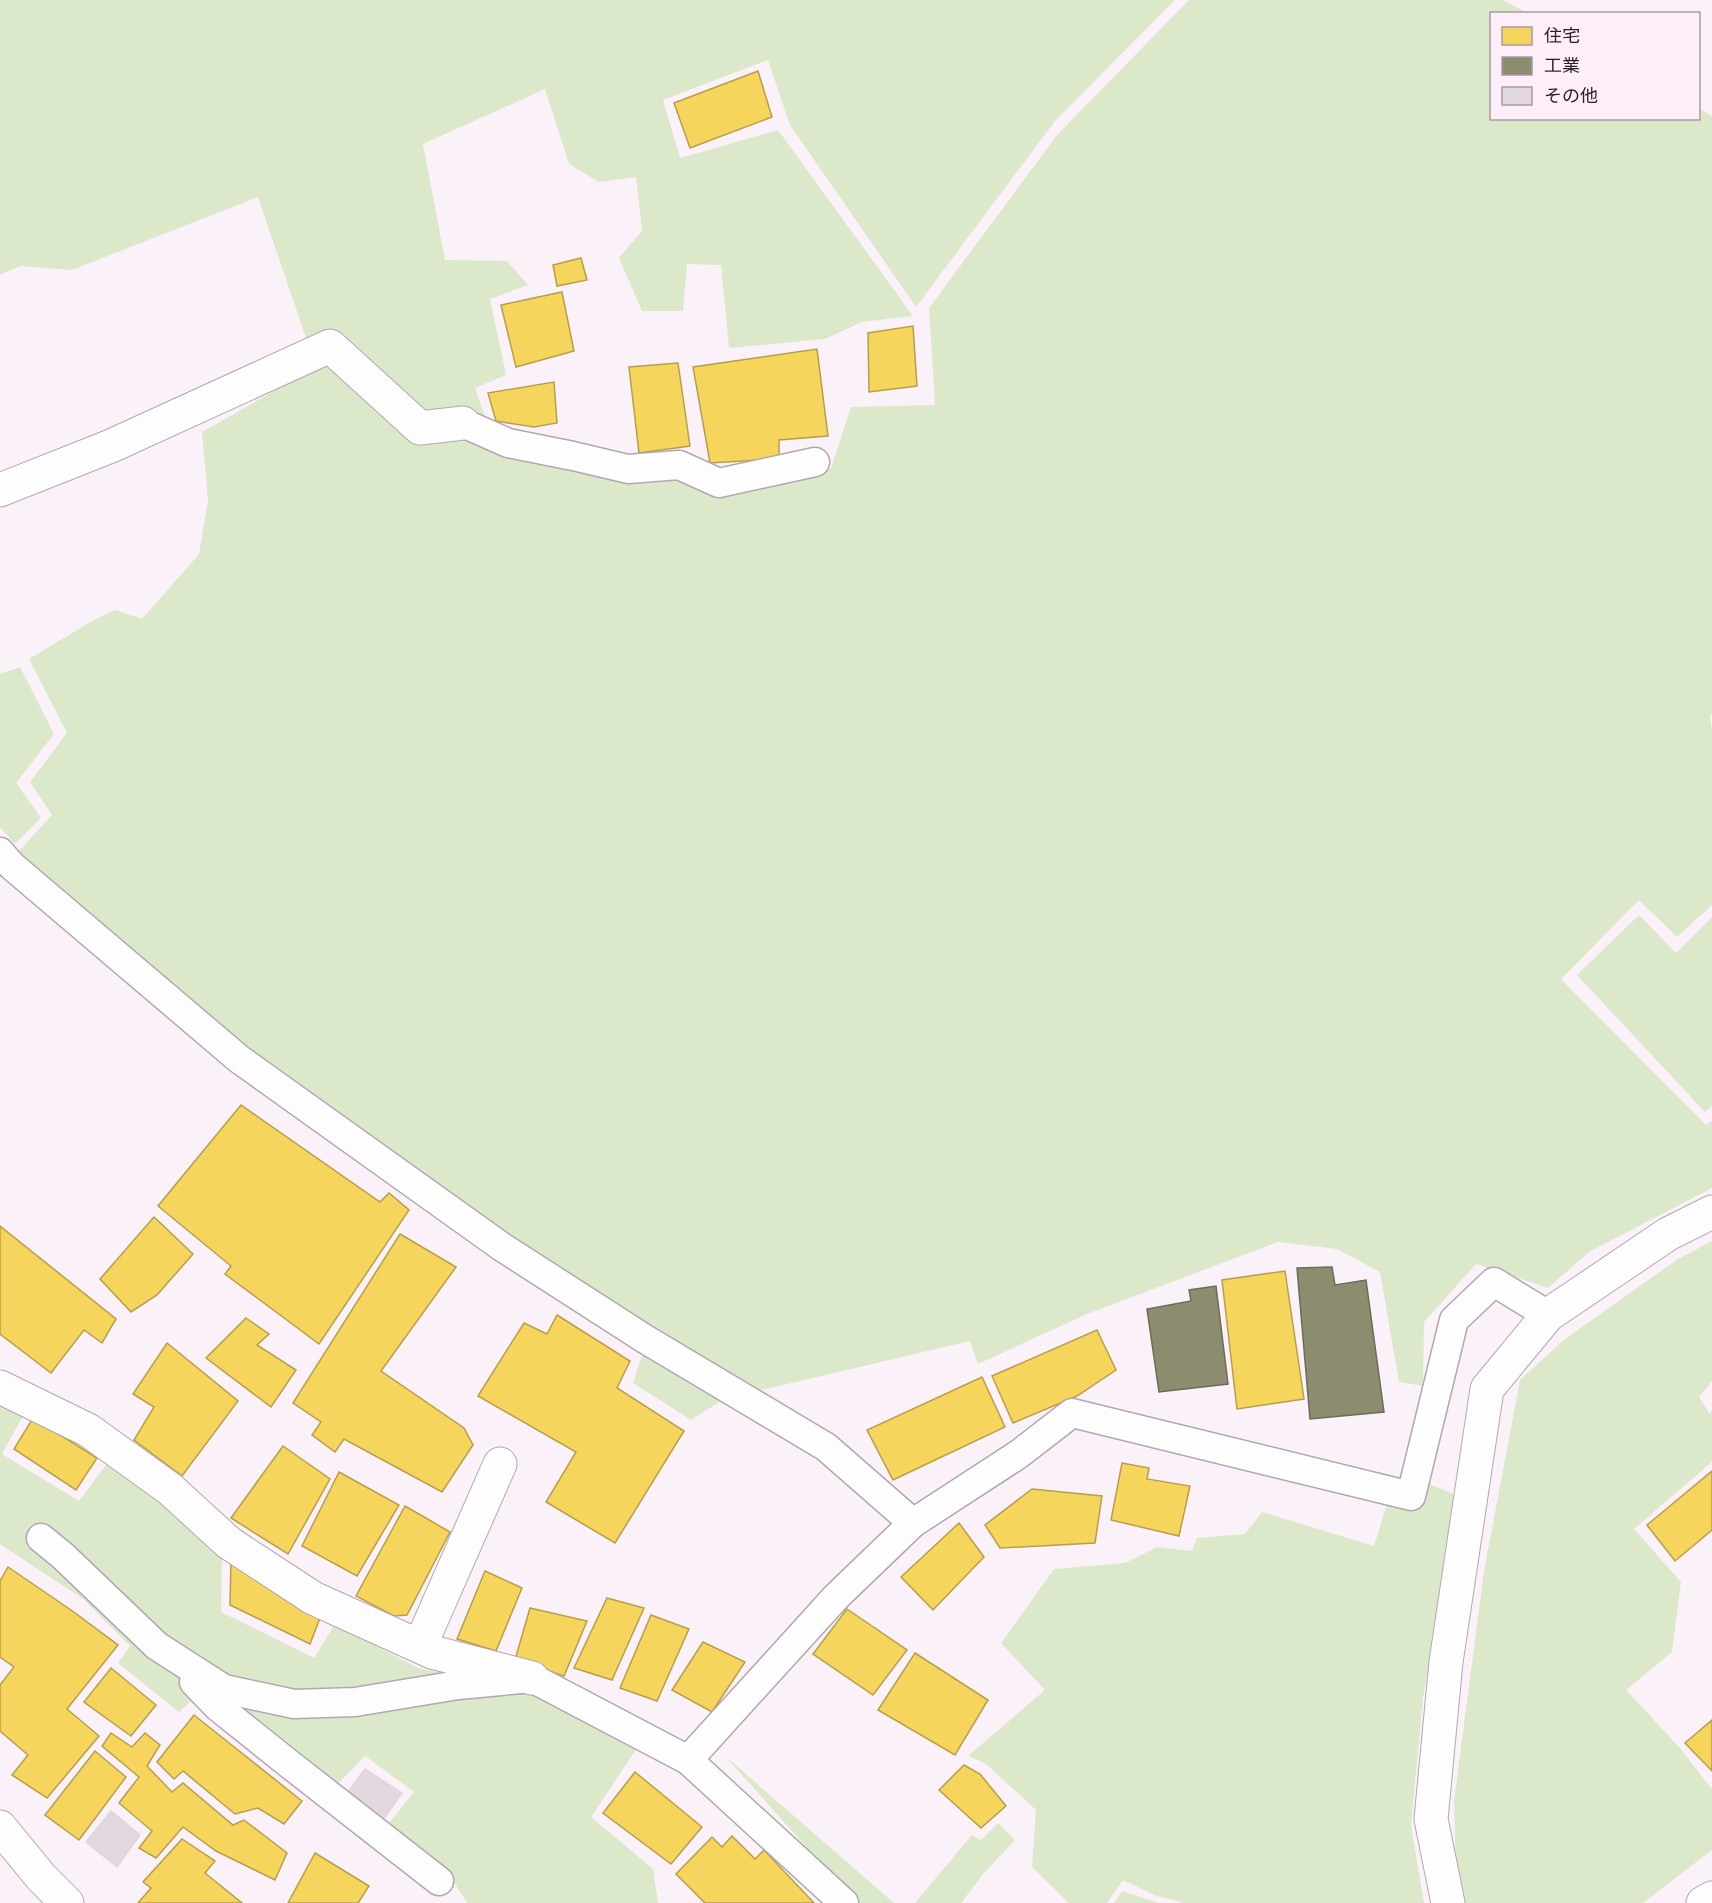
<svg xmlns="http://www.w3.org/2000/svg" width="1712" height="1903" viewBox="0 0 1712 1903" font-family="'Archivo Narrow','Noto Sans JP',sans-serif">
<rect width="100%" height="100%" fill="#faf2f8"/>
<!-- green -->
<g fill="#dbe9ca">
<path d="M 0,0 L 1175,0 L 1055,121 L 916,307 L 790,125 L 768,60 L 663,100 L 680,158 L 778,130 L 913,316 L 862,322 L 825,339 L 729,348 L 721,265 L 687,264 L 683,311 L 642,311 L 619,258 L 642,231 L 636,177 L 599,182 L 569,164 L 545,89 L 423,144 L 445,260 L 507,261 L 528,285 L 490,299 L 506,375 L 475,388 L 485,417 L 463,410 L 425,413 L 307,341 L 258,197 L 72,270 L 21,266 L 0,275 Z"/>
<path d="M 1189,0 L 1503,0 L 1527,13 L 1492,14 L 1492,118 L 1698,118 L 1699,109 L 1712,116 L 1712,714 L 1710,716 L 1712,731 L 1712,905 L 1677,937 L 1639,900 L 1561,979 L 1706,1125 L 1712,1121 L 1712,1188 L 1589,1252 L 1548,1288 L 1476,1264 L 1424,1322 L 1423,1386 L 1399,1382 L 1380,1272 L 1337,1249 L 1278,1242 L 1087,1314 L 978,1364 L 970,1341 L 724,1399 L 691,1420 L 633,1383 L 644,1349 L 331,1144 L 194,1007 L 18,852 L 52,815 L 30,782 L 67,733 L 29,659 L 92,621 L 115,610 L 142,619 L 199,554 L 208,500 L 202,432 L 324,363 L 458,434 L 673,473 L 717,493 L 831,468 L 851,407 L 935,405 L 929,308 L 1057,135 Z"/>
<path d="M 20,667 L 54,734 L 16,783 L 41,818 L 15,844 L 0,827 L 0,674 Z"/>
<path d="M 1639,915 L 1676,953 L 1712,917 L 1712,1106 L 1705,1112 L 1577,975 Z"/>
<path d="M 1712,1241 L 1712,1381 L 1699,1397 L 1709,1413 L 1712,1411 L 1712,1462 L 1634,1529 L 1681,1582 L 1672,1652 L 1626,1690 L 1679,1747 L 1711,1788 L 1712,1788 L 1712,1850 L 1643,1903 L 1463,1903 L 1456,1875 L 1454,1801 L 1484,1571 L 1520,1380 L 1565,1339 L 1678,1259 Z"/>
<path d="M 0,1405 L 23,1416 L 2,1454 L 79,1501 L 109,1461 L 222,1555 L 221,1612 L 314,1658 L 335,1624 L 418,1668 L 527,1689 L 639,1745 L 591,1817 L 653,1869 L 658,1903 L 467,1903 L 445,1868 L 389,1823 L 414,1792 L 365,1756 L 322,1800 L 194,1698 L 179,1712 L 118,1663 L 130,1646 L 83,1599 L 0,1544 Z"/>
<path d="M 1425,1482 L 1458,1496 L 1423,1698 L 1411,1826 L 1424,1903 L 1182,1903 L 1182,1902 L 1156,1896 L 1123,1880 L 1107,1903 L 1069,1903 L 1032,1867 L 1036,1810 L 986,1764 L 968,1756 L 1045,1690 L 1001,1643 L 1054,1569 L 1125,1563 L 1157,1547 L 1192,1551 L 1197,1538 L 1245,1534 L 1262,1512 L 1374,1546 L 1387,1504 Z"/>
<path d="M 725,1756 L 894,1903 L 856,1903 Z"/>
<path d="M 998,1823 L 1015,1840 L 984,1873 L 961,1903 L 915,1903 L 972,1835 L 981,1840 Z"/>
<path d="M 1122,1891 L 1159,1903 L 1114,1903 Z"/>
</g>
<!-- homes -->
<g fill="#f6d55c" stroke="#b89e4c" stroke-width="1.5">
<path d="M 758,71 L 772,117 L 690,148 L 674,103 Z"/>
<path d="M 581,258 L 587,280 L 557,286 L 553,265 Z"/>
<path d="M 562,292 L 574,351 L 516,367 L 501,305 Z"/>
<path d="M 913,326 L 917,386 L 869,392 L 868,333 Z"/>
<path d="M 817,349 L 828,436 L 779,440 L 779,459 L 710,463 L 693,367 Z"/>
<path d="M 678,363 L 690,446 L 639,453 L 629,367 Z"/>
<path d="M 554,382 L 557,423 L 534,427 L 496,421 L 488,393 Z"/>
<path d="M 241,1105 L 380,1202 L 389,1193 L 409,1210 L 319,1344 L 225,1274 L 231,1266 L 158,1206 Z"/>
<path d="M 154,1217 L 193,1254 L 157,1295 L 131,1312 L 100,1279 Z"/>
<path d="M 0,1226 L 116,1319 L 102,1343 L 84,1330 L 51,1373 L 0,1334 Z"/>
<path d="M 400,1234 L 456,1267 L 381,1371 L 464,1428 L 473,1445 L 442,1492 L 344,1439 L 335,1452 L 312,1435 L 321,1422 L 293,1403 Z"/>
<path d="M 1285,1271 L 1304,1399 L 1237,1409 L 1222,1280 Z"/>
<path d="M 557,1315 L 630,1361 L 617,1388 L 684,1431 L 615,1543 L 546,1502 L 576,1452 L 478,1396 L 524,1323 L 547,1334 Z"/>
<path d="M 246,1318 L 269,1334 L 257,1345 L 296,1370 L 271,1407 L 206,1358 Z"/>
<path d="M 1097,1330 L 1116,1370 L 1077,1396 L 1013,1423 L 992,1376 Z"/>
<path d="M 167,1343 L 238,1401 L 182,1476 L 134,1440 L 154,1407 L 133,1394 Z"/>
<path d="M 982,1377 L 1005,1427 L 893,1480 L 867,1430 Z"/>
<path d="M 33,1418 L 97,1458 L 76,1490 L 14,1449 Z"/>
<path d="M 283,1446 L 330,1479 L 288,1554 L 231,1518 Z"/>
<path d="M 1122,1463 L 1149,1468 L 1147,1479 L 1190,1486 L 1179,1536 L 1111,1520 Z"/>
<path d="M 1712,1471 L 1712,1530 L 1675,1561 L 1647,1525 Z"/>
<path d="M 339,1472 L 399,1505 L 357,1576 L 302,1546 Z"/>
<path d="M 1032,1489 L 1102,1496 L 1095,1543 L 1000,1548 L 985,1525 Z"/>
<path d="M 405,1506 L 450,1532 L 407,1615 L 394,1616 L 356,1596 Z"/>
<path d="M 959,1523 L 984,1557 L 933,1610 L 901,1577 Z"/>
<path d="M 231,1560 L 320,1618 L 310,1644 L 230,1605 Z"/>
<path d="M 8,1567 L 71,1610 L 118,1645 L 67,1709 L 99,1736 L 47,1798 L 12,1775 L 28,1755 L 0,1731 L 0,1685 L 14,1667 L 0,1657 L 0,1581 Z"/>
<path d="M 485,1571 L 522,1588 L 496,1651 L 457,1639 Z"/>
<path d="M 607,1598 L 644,1608 L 612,1680 L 574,1668 Z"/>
<path d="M 530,1608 L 587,1621 L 564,1676 L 515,1660 Z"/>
<path d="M 847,1609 L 907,1650 L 873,1695 L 813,1654 Z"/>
<path d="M 651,1615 L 689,1629 L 657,1701 L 620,1688 Z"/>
<path d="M 703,1642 L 745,1662 L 712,1712 L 672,1690 Z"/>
<path d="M 915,1653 L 988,1700 L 955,1755 L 878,1710 Z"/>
<path d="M 111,1668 L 156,1705 L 131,1736 L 84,1702 Z"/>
<path d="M 194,1715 L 302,1801 L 284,1824 L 258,1808 L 235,1814 L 183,1771 L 174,1779 L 157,1762 Z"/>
<path d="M 1712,1720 L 1712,1771 L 1685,1743 Z"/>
<path d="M 111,1733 L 132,1747 L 145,1733 L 160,1745 L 147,1766 L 172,1792 L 183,1783 L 233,1825 L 244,1820 L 287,1853 L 275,1880 L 216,1851 L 183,1827 L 156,1858 L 139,1848 L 152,1831 L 119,1803 L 139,1777 L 102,1746 Z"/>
<path d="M 95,1751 L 126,1777 L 79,1840 L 45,1815 Z"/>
<path d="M 964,1765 L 980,1774 L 1006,1806 L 981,1828 L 939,1790 Z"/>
<path d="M 635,1772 L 702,1827 L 671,1864 L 603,1813 Z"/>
<path d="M 732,1836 L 755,1859 L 764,1850 L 814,1903 L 705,1903 L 676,1874 L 712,1837 L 722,1847 Z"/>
<path d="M 182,1839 L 215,1861 L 205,1873 L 242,1903 L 138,1903 L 151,1888 L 143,1882 Z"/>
<path d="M 315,1853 L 369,1886 L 358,1903 L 288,1903 Z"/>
</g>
<!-- industry -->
<g fill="#8c8c6e" stroke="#6e6b59" stroke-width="1.5">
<path d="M 1332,1267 L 1335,1285 L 1366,1280 L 1384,1412 L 1310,1419 L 1297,1268 Z"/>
<path d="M 1216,1286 L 1228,1384 L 1159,1392 L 1147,1309 L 1191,1301 L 1189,1290 Z"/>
</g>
<!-- building -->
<g fill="#e1d9df" stroke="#e0d7de" stroke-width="1.5">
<path d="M 365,1769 L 402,1793 L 383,1820 L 347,1793 Z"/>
<path d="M 111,1811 L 140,1835 L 117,1867 L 86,1842 Z"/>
</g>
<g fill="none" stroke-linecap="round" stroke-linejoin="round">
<defs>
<g id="service">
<path d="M 463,423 L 508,443 L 573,456 L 628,469 L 679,465 L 719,483 L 815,462"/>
<path d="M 0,852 L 12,866 L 239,1059 L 502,1247 L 645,1339 L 826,1447 L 913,1523"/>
<path d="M 41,1538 L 63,1556 L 157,1646 L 224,1689 L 294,1704 L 355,1702 L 458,1685 L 532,1678 L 688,1760 L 844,1903"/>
<path d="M 194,1682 L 218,1707 L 288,1763 L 439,1881"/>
<path d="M 688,1760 L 836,1597 L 913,1523 L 1019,1454 L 1072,1413 L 1411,1496 L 1454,1320 L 1494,1282 L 1548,1315"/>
</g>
<g id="minor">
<path d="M 0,490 L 111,446 L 330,346 L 420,428 L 463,423"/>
<path d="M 0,1387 L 88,1430 L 170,1489 L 229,1543 L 313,1598 L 432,1652 L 532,1678"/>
<path d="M 420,1646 L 500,1464"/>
<path d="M 0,1827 L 41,1877 L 67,1903"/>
<path d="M 1448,1903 L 1431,1819 L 1446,1662 L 1487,1389 L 1548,1315 L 1668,1234 L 1712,1212"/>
</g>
<path id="motorway" d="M 1703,1903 L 1712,1898"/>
</defs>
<!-- service casing -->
<use href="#service" stroke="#b1a8af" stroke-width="31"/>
<!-- minor casing -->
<use href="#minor" stroke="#b1a8af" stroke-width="35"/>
<!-- motorway casing -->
<use href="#motorway" stroke="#b1a8af" stroke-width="35"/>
<!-- service -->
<use href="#service" stroke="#fefdfe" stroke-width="28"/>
<!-- minor -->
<use href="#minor" stroke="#fefdfe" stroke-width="33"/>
<!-- motorway -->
<use href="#motorway" stroke="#fefdfe" stroke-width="33"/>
</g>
<!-- legend -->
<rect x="1490" y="12" width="210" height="108" fill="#feeefa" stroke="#a99ba6" stroke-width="1.5"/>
<rect x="1502" y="27" width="30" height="18" fill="#f6d55c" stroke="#a99ba6" stroke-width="1.5"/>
<text x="1544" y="42" font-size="18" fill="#291f27">住宅</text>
<rect x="1502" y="57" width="30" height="18" fill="#8c8c6e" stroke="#a99ba6" stroke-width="1.5"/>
<text x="1544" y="72" font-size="18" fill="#291f27">工業</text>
<rect x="1502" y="87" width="30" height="18" fill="#e1d9df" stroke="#a99ba6" stroke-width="1.5"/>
<text x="1544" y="102" font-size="18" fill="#291f27">その他</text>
</svg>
